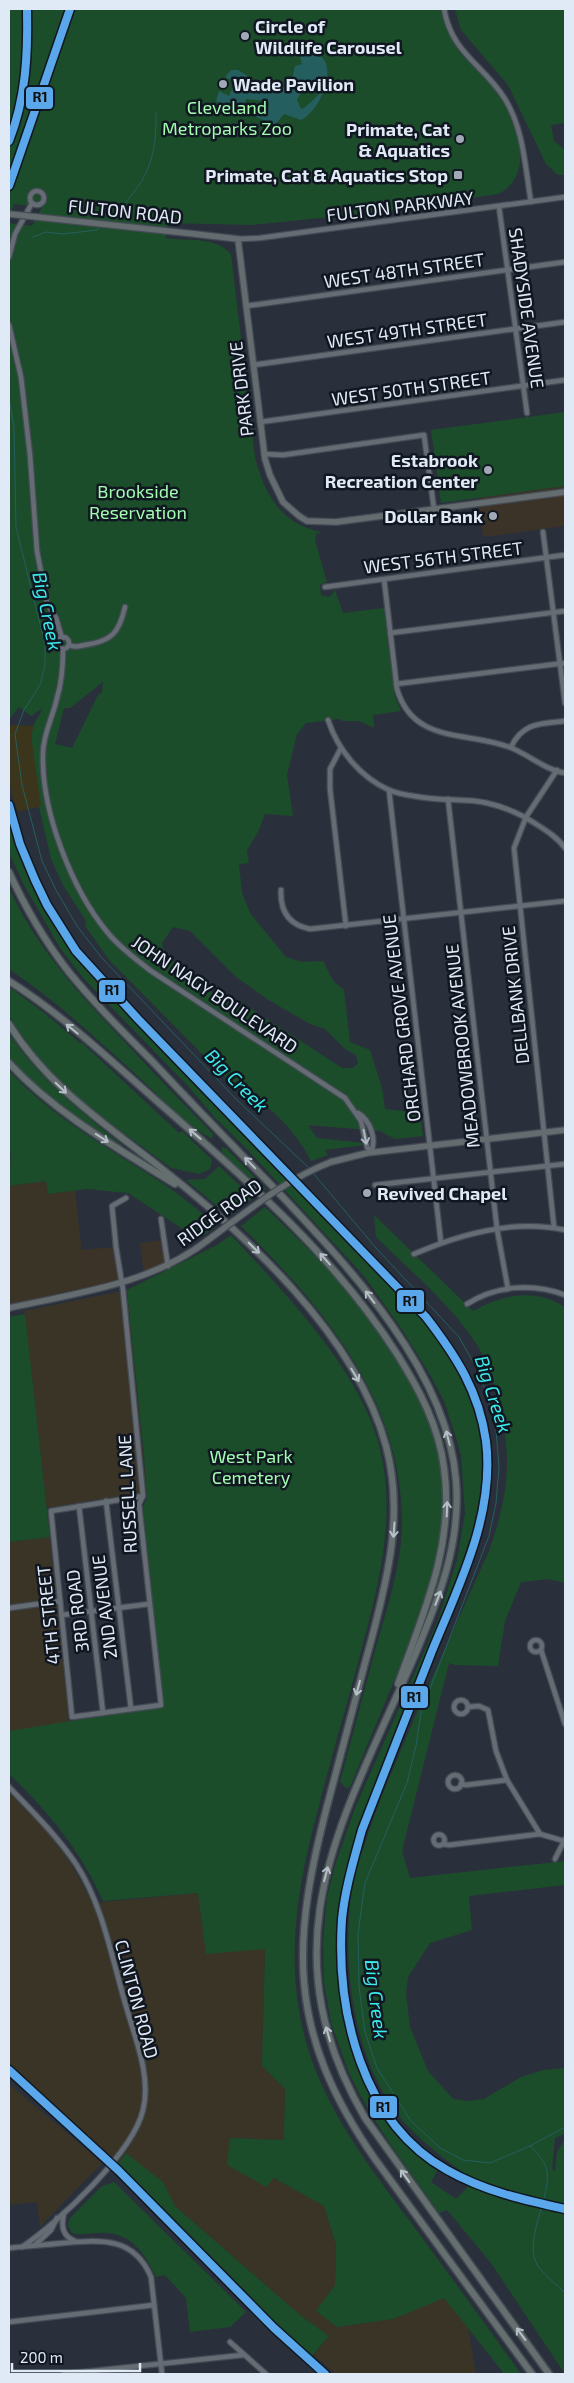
<svg xmlns="http://www.w3.org/2000/svg" width="574" height="2383" viewBox="0 0 574 2383" font-family="'Exo 2',sans-serif">
<rect width="100%" height="100%" fill="#29303b"/>
<!-- commercial -->
<g fill="#3c3328">
<path d="M 565,486 L 565,526 L 483,537 L 478,498 Z"/>
<path d="M 164,1240 L 168,1266 L 144,1276 L 140,1243 Z"/>
<path d="M 116,1247 L 121,1282 L 86,1290 L 81,1250 Z"/>
</g>
<!-- industrial -->
<g fill="#3a3427">
<path d="M 46,1181 L 48,1194 L 75,1190 L 86,1290 L 9,1308 L 9,1186 Z"/>
<path d="M 127,1290 L 147,1492 L 47,1508 L 24,1311 Z"/>
<path d="M 50,1537 L 69,1722 L 9,1731 L 9,1542 Z"/>
<path d="M 9,1792 L 45,1829 L 70,1862 L 92,1903 L 199,1893 L 265,1949 L 262,2066 L 285,2089 L 284,2140 L 230,2138 L 274,2178 L 324,2206 L 336,2245 L 335,2285 L 316,2311 L 337,2327 L 393,2319 L 444,2297 L 468,2327 L 476,2374 L 336,2374 L 314,2355 L 329,2336 L 300,2315 L 175,2206 L 163,2182 L 126,2153 L 116,2166 L 9,2065 Z"/>
<path d="M 9,2084 L 102,2163 L 40,2227 L 37,2202 L 9,2205 Z"/>
</g>
<!-- green -->
<g fill="#1c4d2b" fill-rule="evenodd">
<path d="M 9,9 L 440,9 C 444,21 448,33 454,44 C 465,61 482,74 495,90 C 516,117 538,174 498,194 L 389,211 L 251,225 L 168,223 L 166,238 C 187,242 214,235 231,254 L 255,457 C 264,494 281,524 321,532 L 316,534 L 315,540 L 326,579 L 328,581 L 320,585 L 321,595 L 330,597 L 335,590 L 343,613 L 384,608 L 395,697 L 401,711 L 373,715 L 374,728 L 359,721 L 343,721 L 339,719 L 306,723 L 297,734 L 287,775 L 293,816 L 265,814 L 258,832 L 247,850 L 249,863 L 239,864 L 242,893 L 250,913 L 286,957 L 302,962 L 323,961 L 333,981 L 344,990 L 350,1042 L 370,1050 L 382,1088 L 385,1109 L 420,1113 L 423,1136 L 395,1139 L 380,1131 L 308,1125 L 317,1138 L 372,1144 L 325,1150 L 328,1155 L 311,1161 C 300,1138 269,1100 244,1096 L 110,961 L 85,926 L 86,921 L 63,885 L 51,859 L 29,764 L 32,728 L 43,708 L 31,716 L 19,707 L 9,719 L 9,223 L 32,226 L 42,207 L 14,204 L 9,218 ZM 103,682 L 102,692 L 98,695 L 72,748 L 55,744 L 64,708 L 70,708 ZM 173,927 L 190,931 L 236,977 L 270,1001 L 310,1024 L 325,1029 L 345,1049 L 356,1055 L 358,1063 L 353,1068 L 342,1068 L 247,1006 L 233,1000 L 225,1003 L 165,954 L 162,943 Z"/>
<path d="M 455,9 L 565,9 L 565,123 L 551,125 L 554,141 L 565,150 L 565,175 L 558,175 L 546,164 L 508,85 L 461,30 Z"/>
<path d="M 565,412 L 565,486 L 441,503 L 431,430 Z"/>
<path d="M 9,810 L 29,872 L 50,915 L 87,967 L 432,1327 C 439,1336 447,1345 453,1354 C 481,1400 490,1460 480,1513 C 478,1526 473,1540 469,1553 L 355,1841 L 340,1916 L 340,1994 L 352,2047 L 360,2071 L 378,2107 L 438,2169 L 431,2182 L 456,2199 L 467,2188 L 465,2174 C 437,2153 408,2132 389,2102 C 349,2040 341,1947 354,1875 C 356,1866 360,1856 364,1847 C 372,1821 381,1797 392,1772 C 422,1698 456,1625 489,1551 C 499,1523 507,1492 507,1462 C 507,1429 495,1373 477,1345 C 452,1305 409,1270 376,1237 L 374,1215 L 473,1311 C 503,1295 535,1287 565,1307 L 565,1583 L 548,1579 L 521,1582 L 505,1621 L 498,1666 L 455,1665 L 449,1663 L 402,1851 L 410,1878 L 565,1861 L 565,1885 L 469,1896 L 472,1930 L 430,1943 L 408,1977 L 406,1994 L 410,2027 L 428,2071 L 453,2099 L 469,2101 L 484,2099 L 521,2077 L 543,2070 L 565,2068 L 565,2134 L 555,2138 L 552,2169 L 555,2171 L 557,2152 L 565,2139 L 565,2374 L 491,2263 L 447,2210 L 439,2213 L 386,2138 L 360,2095 L 349,2073 L 331,2023 L 324,1982 L 323,1943 L 327,1897 L 336,1862 L 355,1808 L 438,1620 L 457,1560 L 465,1513 L 461,1456 L 456,1437 L 444,1401 L 429,1373 L 401,1328 L 364,1276 L 246,1148 L 217,1120 L 188,1086 L 84,979 L 60,948 L 24,885 L 9,853 Z"/>
<path d="M 9,888 C 36,947 78,993 123,1040 C 152,1072 183,1103 213,1134 L 212,1139 C 186,1125 163,1100 142,1080 C 99,1041 57,1001 9,969 Z"/>
<path d="M 9,987 L 43,1012 L 80,1043 L 81,1042 L 179,1133 L 182,1131 L 212,1160 L 210,1169 L 199,1174 L 171,1168 L 87,1106 L 62,1084 L 34,1053 L 9,1016 Z"/>
<path d="M 9,1034 C 39,1078 80,1111 122,1145 L 121,1147 C 81,1120 41,1094 9,1059 Z"/>
<path d="M 9,1071 C 51,1116 105,1146 156,1179 C 178,1193 197,1209 217,1226 L 198,1239 L 128,1193 L 87,1189 L 48,1194 L 46,1181 L 9,1186 L 11,1155 L 9,1149 Z"/>
<path d="M 223,1147 L 227,1149 L 266,1189 L 262,1192 L 223,1154 L 221,1148 Z"/>
<path d="M 219,1166 L 253,1198 L 229,1216 L 186,1180 L 205,1179 Z"/>
<path d="M 265,1207 C 289,1231 314,1253 336,1279 C 379,1330 425,1390 440,1457 C 457,1538 420,1620 389,1693 C 376,1724 363,1756 350,1787 L 346,1788 L 340,1782 C 352,1737 364,1692 376,1647 C 387,1608 401,1567 402,1526 C 404,1402 324,1308 241,1226 Z"/>
<path d="M 231,1235 C 281,1289 349,1359 374,1429 C 401,1506 379,1584 359,1659 C 345,1711 330,1762 317,1813 C 298,1884 286,1954 302,2026 C 319,2106 373,2171 420,2235 C 454,2281 488,2328 521,2374 L 502,2374 L 502,2371 L 444,2298 L 393,2319 L 337,2327 L 316,2311 L 335,2285 L 336,2245 L 324,2206 L 274,2178 L 266,2187 L 227,2165 L 230,2138 L 284,2140 L 285,2089 L 262,2066 L 265,1949 L 206,1954 L 198,1893 L 103,1901 C 81,1851 48,1811 9,1774 L 9,1731 L 163,1706 L 143,1507 L 147,1498 L 144,1456 L 127,1290 L 217,1245 Z"/>
<path d="M 25,1314 L 50,1537 L 9,1542 L 9,1317 Z"/>
<path d="M 126,2153 L 163,2182 L 175,2206 L 300,2315 L 329,2336 L 310,2358 L 116,2166 Z"/>
<path d="M 114,2182 L 246,2312 L 230,2327 L 190,2332 L 186,2298 L 165,2275 L 156,2277 C 146,2256 134,2235 107,2233 C 95,2232 83,2236 72,2233 L 68,2225 L 70,2218 L 102,2186 Z"/>
</g>
<!-- sand -->
<path fill="#3b351b" d="M 9,725 L 34,726 L 31,735 L 41,806 L 18,812 C 5,781 9,758 9,725 Z"/>
<!-- water -->
<path fill="#255e5f" fill-rule="evenodd" d="M 305,54 C 344,47 325,109 301,120 L 284,114 L 275,125 L 235,108 L 221,105 L 216,101 L 219,91 L 229,96 L 235,82 L 225,77 L 231,70 L 238,70 L 272,91 C 290,90 292,81 295,66 L 302,64 L 300,57 ZM 313,88 L 320,89 L 320,93 C 316,97 306,108 301,109 L 297,100 C 301,92 304,89 313,88 ZM 246,99 L 266,101 L 269,103 L 268,112 L 264,116 L 251,112 L 244,104 Z"/>
<g fill="none" stroke-linecap="round" stroke-linejoin="round">
<!-- stream -->
<g stroke="#255e5f" stroke-width="1">
<path d="M 105,223 C 143,187 157,167 156,113"/>
<path d="M 33,237 L 46,232 L 63,234 L 97,230 L 100,227"/>
<path d="M 9,399 L 14,427 L 16,527 L 45,644 L 45,665 L 40,685 L 24,710 L 15,734 L 22,785 L 42,861 L 56,890 L 77,926 L 101,957 L 236,1099 L 309,1168"/>
<path d="M 313,1173 L 376,1248 L 459,1337 L 477,1369 L 487,1395 L 496,1429 L 499,1467 L 496,1503 L 489,1536 L 421,1712 L 416,1746 L 407,1783 L 365,1883 L 358,1934 L 359,1987 L 365,2032 L 377,2068 L 411,2121 L 440,2148 L 463,2160 L 490,2163 L 530,2146 L 565,2127"/>
<path d="M 530,2146 C 537,2153 545,2161 547,2171 C 551,2199 522,2241 538,2266 C 545,2276 557,2285 565,2293"/>
</g>
<defs>
<g id="minor">
<path d="M 444,9 C 452,54 483,64 505,99 C 524,130 525,167 531,202"/>
<circle cx="37" cy="198" r="7"/>
<path d="M 499,207 L 527,413"/>
<path d="M 238,239 L 260,238 L 565,197"/>
<path d="M 9,257 L 15,234 L 32,203"/>
<path d="M 246,306 L 565,262"/>
<path d="M 9,325 L 21,377 L 30,455 L 37,551 L 47,603 L 56,618 L 62,638"/>
<path d="M 253,365 L 565,322"/>
<path d="M 260,422 L 565,380"/>
<path d="M 264,454 L 283,455 L 424,435 L 434,509"/>
<path d="M 543,532 L 565,703"/>
<path d="M 384,579 L 397,689 C 413,744 466,731 509,747 C 528,754 545,770 565,773"/>
<path d="M 325,587 L 565,555"/>
<path d="M 390,633 L 565,611"/>
<circle cx="63" cy="643" r="6"/>
<path d="M 69,645 C 75,648 79,646 85,645 C 112,641 119,633 125,607"/>
<path d="M 63,649 C 63,666 62,682 57,698 C 53,717 43,734 43,753 C 41,811 72,890 108,933 C 120,948 136,959 151,971 L 345,1098 L 361,1121 L 367,1147 L 371,1152"/>
<path d="M 396,684 L 565,663"/>
<path d="M 328,720 C 338,750 360,777 389,790 C 400,795 415,796 427,798 C 447,801 467,798 487,803 C 505,807 521,814 536,824 C 547,831 558,838 565,848"/>
<path d="M 511,747 C 523,722 541,724 565,721"/>
<path d="M 341,748 L 330,769 L 330,789 L 346,926"/>
<path d="M 389,790 L 441,1243"/>
<path d="M 448,799 L 497,1229 L 508,1289"/>
<path d="M 281,890 C 280,911 289,925 310,929 L 565,901"/>
<path d="M 358,1113 C 370,1120 377,1139 371,1152"/>
<path d="M 375,1185 L 565,1164"/>
<path d="M 126,1198 L 112,1206 L 116,1247 L 123,1290 L 143,1496 L 139,1504 L 161,1705 L 72,1717 L 51,1511 L 143,1496"/>
<path d="M 161,1219 L 168,1266"/>
<path d="M 554,1227 L 514,848 L 526,817 L 557,770"/>
<path d="M 414,1254 C 460,1234 515,1219 565,1230"/>
<path d="M 467,1304 C 496,1285 534,1283 565,1295"/>
<path d="M 106,1501 L 131,1709"/>
<path d="M 79,1506 L 103,1713"/>
<path d="M 9,1608 L 60,1601"/>
<path d="M 62,1615 L 149,1604"/>
<circle cx="536" cy="1646" r="6"/>
<path d="M 541,1650 L 565,1724"/>
<circle cx="461" cy="1707" r="7"/>
<path d="M 468,1707 L 479,1706 L 488,1710 L 496,1751 L 507,1780 L 540,1834 L 564,1841"/>
<circle cx="455" cy="1782" r="7"/>
<path d="M 461,1784 L 466,1785 L 507,1780"/>
<path d="M 9,1787 C 33,1812 57,1836 76,1864 C 102,1904 111,1954 124,1999 C 133,2033 152,2075 143,2110 C 133,2153 58,2223 22,2247"/>
<circle cx="439" cy="1840" r="5.5"/>
<path d="M 443,1844 L 449,1845 L 540,1834"/>
<path d="M 555,1859 L 565,1839"/>
<path d="M 64,2213 C 61,2226 62,2236 75,2241"/>
<path d="M 35,2245 L 51,2230 L 57,2218"/>
<path d="M 9,2248 C 27,2246 45,2245 63,2243 C 100,2240 134,2236 151,2277 L 162,2374"/>
<path d="M 9,2322 L 154,2305"/>
<path d="M 230,2342 L 266,2374"/>
<path d="M 64,2374 L 243,2355"/>
</g>
<g id="major">
<path d="M 195,234 L 238,239 L 265,459 L 270,475 L 283,502 L 299,516 L 307,521 L 336,522 L 565,492"/>
<path d="M 331,1162 L 367,1153 L 565,1130"/>
<path d="M 9,1308 C 77,1293 152,1284 208,1240"/>
</g>
<g id="highway">
<path d="M 9,872 C 25,907 44,940 68,971 C 94,1003 123,1032 152,1061 C 193,1105 235,1148 277,1191 C 349,1267 448,1371 456,1481 C 461,1544 439,1598 415,1655 C 343,1820 263,1942 365,2118 L 549,2374"/>
<path d="M 9,981 C 63,1015 110,1060 158,1102 C 245,1178 334,1255 397,1354 C 419,1389 439,1426 444,1468 C 455,1545 423,1614 398,1684"/>
<path d="M 9,1024 C 45,1083 102,1122 156,1164 C 244,1233 356,1334 386,1446 C 404,1513 388,1577 371,1641 C 357,1692 344,1743 330,1795 C 291,1941 285,2029 375,2159 L 532,2374"/>
<path d="M 9,1063 C 55,1113 117,1148 175,1184"/>
</g>
</defs>
<!-- minor casing -->
<use href="#minor" stroke="#444b55" stroke-width="7"/>
<!-- major casing -->
<use href="#major" stroke="#444b55" stroke-width="8"/>
<!-- highway casing -->
<use href="#highway" stroke="#444b55" stroke-width="9"/>
<!-- minor -->
<use href="#minor" stroke="#656c74" stroke-width="4.5"/>
<!-- major -->
<use href="#major" stroke="#646c6f" stroke-width="5.5"/>
<!-- highway -->
<use href="#highway" stroke="#666f6f" stroke-width="6"/>
<defs>
<g id="major-bridge">
<path d="M 9,214 L 195,234"/>
<path d="M 208,1240 C 248,1211 284,1180 331,1162"/>
</g>
</defs>
<!-- major-bridge casing -->
<use href="#major-bridge" stroke="#444b55" stroke-width="8" stroke-linecap="butt"/>
<!-- major-bridge -->
<use href="#major-bridge" stroke="#646c6f" stroke-width="5.5"/>
<defs>
<g id="rail-1">
<path d="M 9,141 C 26,98 28,54 27,9"/>
<path d="M 9,186 L 70,9"/>
<path d="M 9,805 L 20,844 L 35,880 L 47,905 L 76,951 L 138,1019 L 426,1317 C 456,1356 479,1391 486,1441 C 495,1515 459,1585 432,1651 C 409,1711 385,1770 362,1830 C 354,1859 345,1889 342,1919 C 336,2010 361,2122 447,2170 C 484,2191 524,2200 565,2209"/>
<path d="M 9,2070 L 119,2171 L 274,2328 L 325,2374"/>
</g>
</defs>
<!-- rail-1 casing -->
<use href="#rail-1" stroke="#111720" stroke-width="11"/>
<!-- rail-1 -->
<use href="#rail-1" stroke="#5aa8eb" stroke-width="8"/>
</g>
<!-- one-way arrows -->
<defs><path id="oneway-shaft" d="M-6 0H5M1.5-3L5.5 0L1.5 3" fill="none" stroke-width="1.6" stroke-linecap="round" stroke-linejoin="round" transform="scale(1.25)"/></defs>
<g stroke="#b5bfc7">
<use href="#oneway-shaft" transform="translate(72 1029) rotate(-141)"/>
<use href="#oneway-shaft" transform="translate(61 1088) rotate(44)"/>
<use href="#oneway-shaft" transform="translate(195 1134) rotate(-139)"/>
<use href="#oneway-shaft" transform="translate(102 1138) rotate(33)"/>
<use href="#oneway-shaft" transform="translate(250 1163) rotate(-134)"/>
<use href="#oneway-shaft" transform="translate(254 1248) rotate(45)"/>
<use href="#oneway-shaft" transform="translate(325 1259) rotate(-132)"/>
<use href="#oneway-shaft" transform="translate(370 1297) rotate(-127)"/>
<use href="#oneway-shaft" transform="translate(355 1375) rotate(59)"/>
<use href="#oneway-shaft" transform="translate(448 1438) rotate(-104)"/>
<use href="#oneway-shaft" transform="translate(447 1509) rotate(-88)"/>
<use href="#oneway-shaft" transform="translate(394 1530) rotate(94)"/>
<use href="#oneway-shaft" transform="translate(438 1598) rotate(-69)"/>
<use href="#oneway-shaft" transform="translate(358 1688) rotate(105)"/>
<use href="#oneway-shaft" transform="translate(326 1874) rotate(-75)"/>
<use href="#oneway-shaft" transform="translate(328 2034) rotate(-106)"/>
<use href="#oneway-shaft" transform="translate(405 2176) rotate(-126)"/>
<use href="#oneway-shaft" transform="translate(521 2334) rotate(-126)"/>
</g>
<use stroke="#afb8c3" href="#oneway-shaft" transform="translate(365 1137) rotate(79)"/>
<!-- markers -->
<g fill="#a0a9b5" stroke="#111720" stroke-width="2">
<circle cx="245" cy="36" r="5"/>
<circle cx="223" cy="84" r="5"/>
<circle cx="460" cy="139" r="5"/>
<rect x="453" y="170" width="10" height="10" rx="2.5"/>
<circle cx="488" cy="470" r="5"/>
<circle cx="493" cy="516" r="5"/>
<circle cx="367" cy="1193" r="5"/>
</g>
<g text-anchor="middle" dominant-baseline="central" stroke-width="5" stroke-linejoin="round" paint-order="stroke">
<!-- poi labels -->
<g font-size="18" font-weight="bold" fill="#e0eaf7" stroke="#111720" text-anchor="end">
<text x="255" y="26" text-anchor="start">Circle of<tspan x="255" dy="21">Wildlife Carousel</tspan></text>
<text x="233" y="84" text-anchor="start">Wade Pavilion</text>
<text x="450" y="129">Primate, Cat<tspan x="450" dy="21">&amp; Aquatics</tspan></text>
<text x="448" y="175">Primate, Cat &amp; Aquatics Stop</text>
<text x="478" y="460">Estabrook<tspan x="478" dy="21">Recreation Center</tspan></text>
<text x="483" y="516">Dollar Bank</text>
<text x="377" y="1193" text-anchor="start">Revived Chapel</text>
</g>
<!-- park labels -->
<g font-size="18" fill="#a2fdb1" stroke="#111720">
<text x="227" y="107">Cleveland<tspan x="227" dy="21">Metroparks Zoo</tspan></text>
<text x="138" y="491">Brookside<tspan x="138" dy="21">Reservation</tspan></text>
<text x="251" y="1456">West Park<tspan x="251" dy="21">Cemetery</tspan></text>
</g>
<!-- street labels -->
<g font-size="18" fill="#e0eaf7" stroke="#111720">
<text transform="translate(400 206) rotate(-7)">FULTON PARKWAY</text>
<text transform="translate(125 211) rotate(6)">FULTON ROAD</text>
<text transform="translate(404 270) rotate(-8)">WEST 48TH STREET</text>
<text transform="translate(527 308) rotate(82)">SHADYSIDE AVENUE</text>
<text transform="translate(407 330) rotate(-8)">WEST 49TH STREET</text>
<text transform="translate(411 388) rotate(-8)">WEST 50TH STREET</text>
<text transform="translate(241 389) rotate(-97)">PARK DRIVE</text>
<text transform="translate(443 557) rotate(-7)">WEST 56TH STREET</text>
<text transform="translate(215 994) rotate(34)">JOHN NAGY BOULEVARD</text>
<text transform="translate(515 995) rotate(-96)">DELLBANK DRIVE</text>
<text transform="translate(401 1018) rotate(-97)">ORCHARD GROVE AVENUE</text>
<text transform="translate(462 1046) rotate(-96)">MEADOWBROOK AVENUE</text>
<text transform="translate(219 1212) rotate(-36)">RIDGE ROAD</text>
<text transform="translate(127 1494) rotate(-93)">RUSSELL LANE</text>
<text transform="translate(104 1607) rotate(-97)">2ND AVENUE</text>
<text transform="translate(77 1611) rotate(-97)">3RD ROAD</text>
<text transform="translate(48 1615) rotate(-96)">4TH STREET</text>
<text transform="translate(137 1999) rotate(75)">CLINTON ROAD</text>
</g>
<!-- water labels -->
<g font-size="19" font-style="italic" fill="#3cebec" stroke="#111720">
<text transform="translate(48 611) rotate(78)">Big Creek</text>
<text transform="translate(237 1080) rotate(45)">Big Creek</text>
<text transform="translate(494 1394) rotate(72)">Big Creek</text>
<text transform="translate(377 1999) rotate(83)">Big Creek</text>
</g>
</g>
<g stroke="#111720" stroke-width="2">
<rect x="25" y="86" width="29" height="24" rx="5" fill="#5aa8eb"/>
<rect x="98" y="979" width="28" height="24" rx="5" fill="#5aa8eb"/>
<rect x="396" y="1289" width="29" height="24" rx="5" fill="#5aa8eb"/>
<rect x="400" y="1685" width="29" height="24" rx="5" fill="#5aa8eb"/>
<rect x="369" y="2095" width="29" height="24" rx="5" fill="#5aa8eb"/>
</g>
<g font-size="14" text-anchor="middle" font-weight="bold" fill="#111">
<text x="40" y="102">R1</text>
<text x="112" y="995">R1</text>
<text x="410" y="1306">R1</text>
<text x="414" y="1702">R1</text>
<text x="383" y="2112">R1</text>
</g>
<!-- border -->
<rect width="574" height="2383" fill="none" stroke="#e0eaf7" stroke-width="20"/>
<!-- scale -->
<path d="M12 2363v8h128v-8" fill="none" stroke="#e0eaf7" stroke-width="2.5"/>
<text x="20" y="2363" font-size="15" fill="#e0eaf7" stroke="#111720" stroke-width="4" paint-order="stroke">200 m</text>
</svg>
